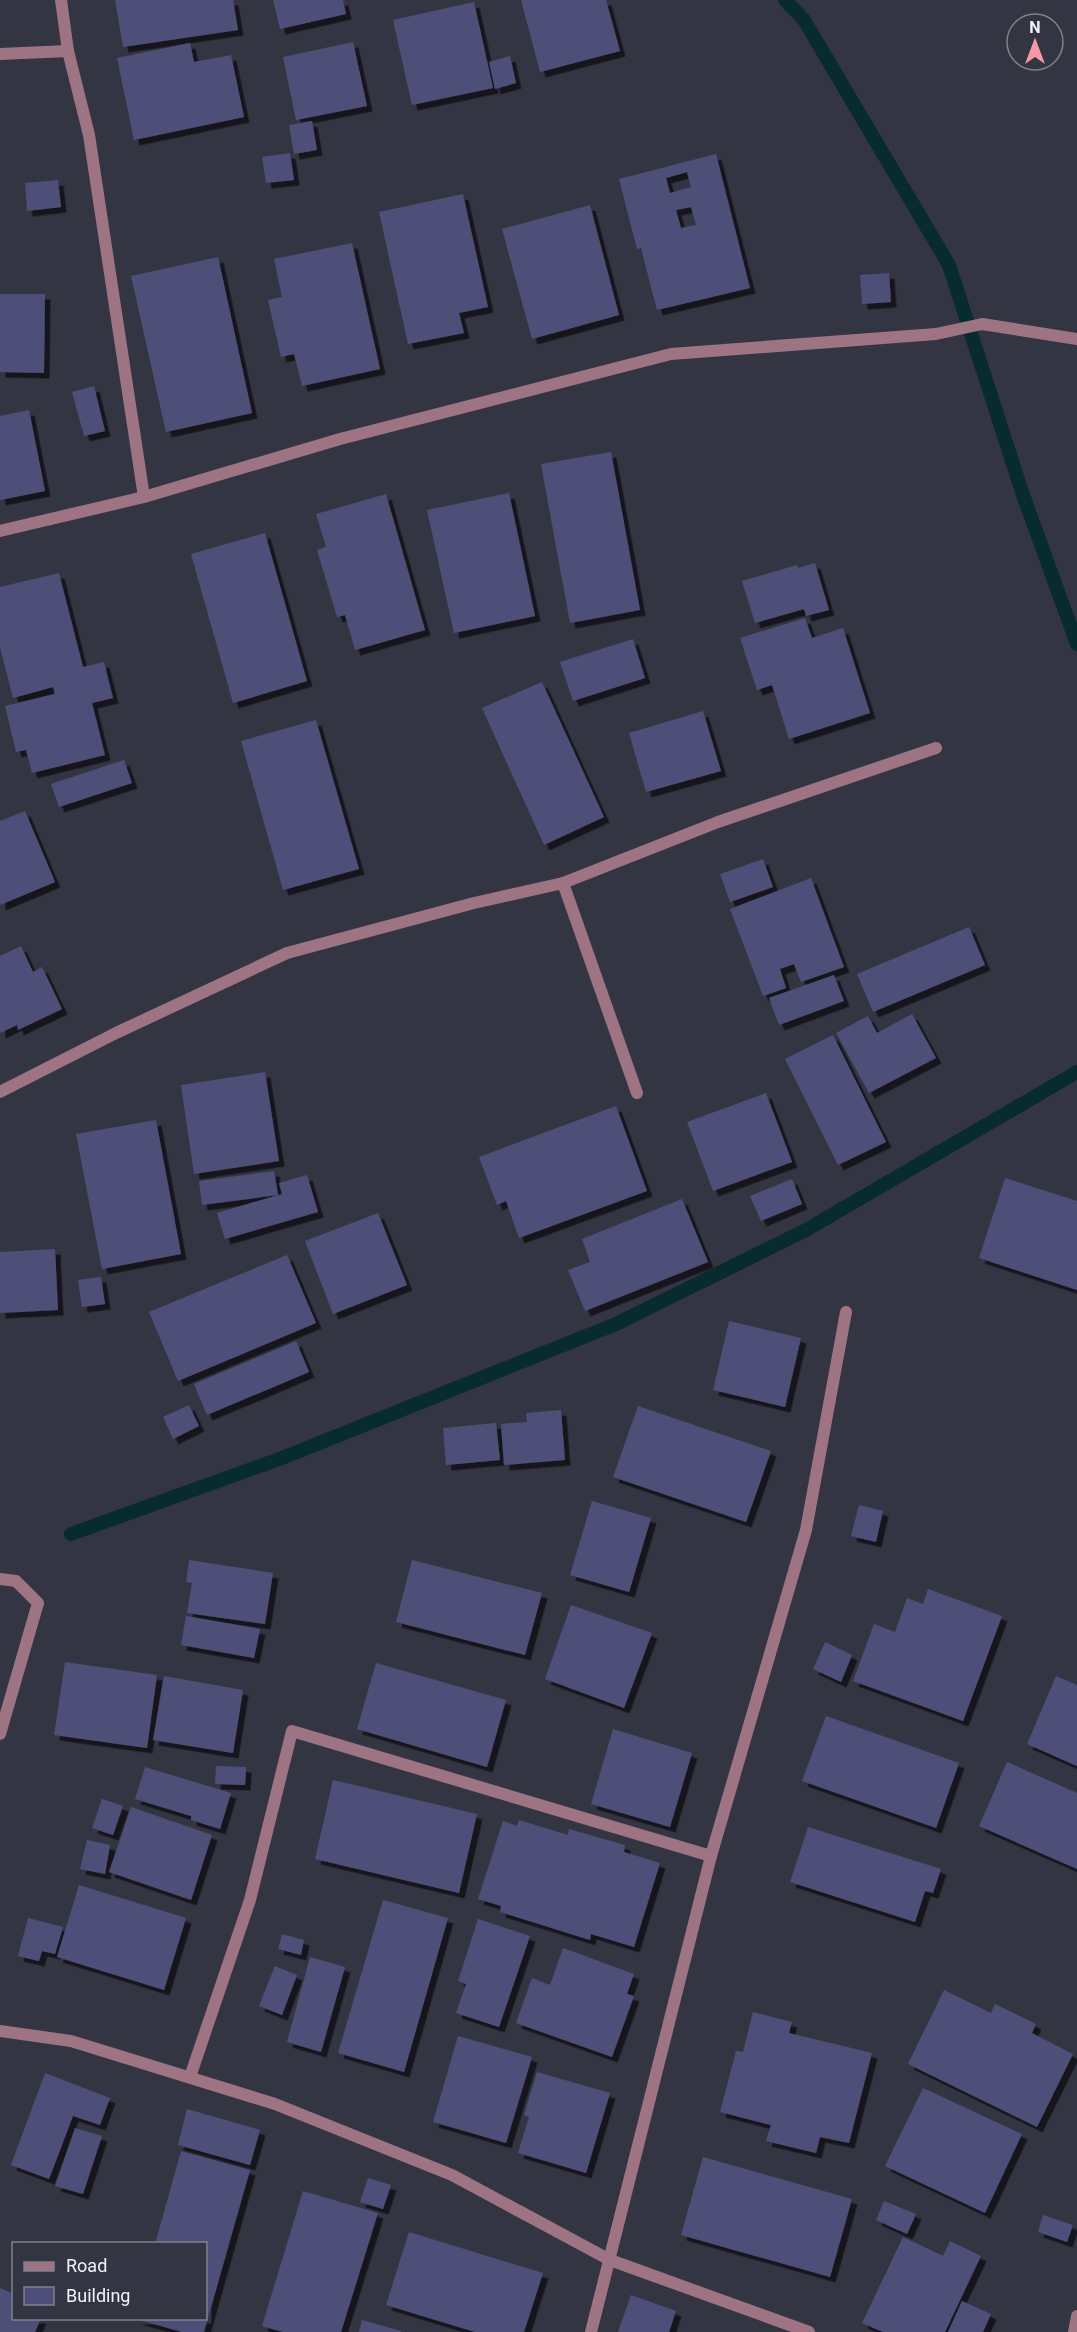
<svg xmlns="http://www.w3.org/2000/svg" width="1077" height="2332" viewBox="0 0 1077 2332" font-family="Roboto,sans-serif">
<defs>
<filter id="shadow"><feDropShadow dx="5.5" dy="5.5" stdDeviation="0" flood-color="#0009"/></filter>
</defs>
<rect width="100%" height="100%" fill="#343543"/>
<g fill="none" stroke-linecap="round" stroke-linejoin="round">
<!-- stream -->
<g stroke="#082b30" stroke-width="14">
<path d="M 785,0 L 804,20 L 949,265 L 1022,492 L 1077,644"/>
<path d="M 71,1534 L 282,1458 L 616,1324 L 806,1230 L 1077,1072"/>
</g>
</g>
<!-- building -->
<g fill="#4e4f78" fill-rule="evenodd" filter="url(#shadow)">
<path d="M 115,0 L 233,0 L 238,30 L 123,47 Z"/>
<path d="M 273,0 L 343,0 L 346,14 L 280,29 Z"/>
<path d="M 521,0 L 606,0 L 620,51 L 540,72 Z"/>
<path d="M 474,2 L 493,88 L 412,105 L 393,20 Z"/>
<path d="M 353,42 L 367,106 L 296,120 L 283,57 Z"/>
<path d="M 190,43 L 194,62 L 231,55 L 244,117 L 134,140 L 117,58 Z"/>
<path d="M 510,56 L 516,83 L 495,89 L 489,62 Z"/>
<path d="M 312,121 L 317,150 L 294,154 L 289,125 Z"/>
<path d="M 290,153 L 294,180 L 266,183 L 262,157 Z"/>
<path d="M 716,154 L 750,288 L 657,310 L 641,248 L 637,249 L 619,179 ZM 687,172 L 691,187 L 670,193 L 666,178 ZM 691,207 L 696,225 L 681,228 L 676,210 Z"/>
<path d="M 58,180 L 61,207 L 27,211 L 25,183 Z"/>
<path d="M 463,194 L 488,307 L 459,313 L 464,333 L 408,344 L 379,212 Z"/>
<path d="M 590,205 L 619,315 L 532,339 L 502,229 Z"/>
<path d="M 352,243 L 380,369 L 302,386 L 294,354 L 281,357 L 268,300 L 282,297 L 274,259 Z"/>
<path d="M 218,257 L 252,413 L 166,432 L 131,276 Z"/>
<path d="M 889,273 L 891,302 L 862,304 L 860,275 Z"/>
<path d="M 0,294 L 45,294 L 44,373 L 0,372 Z"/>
<path d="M 94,386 L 105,431 L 84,436 L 72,392 Z"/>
<path d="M 29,410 L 45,491 L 0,500 L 0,416 Z"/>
<path d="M 611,452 L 640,610 L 570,623 L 541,464 Z"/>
<path d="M 509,493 L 535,616 L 454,633 L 427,510 Z"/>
<path d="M 386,494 L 425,630 L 355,650 L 345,615 L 337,617 L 317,550 L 326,547 L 316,514 Z"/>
<path d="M 265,533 L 307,681 L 233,703 L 191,554 Z"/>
<path d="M 815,563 L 829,610 L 806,616 L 804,609 L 755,623 L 742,581 L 797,565 L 798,568 Z"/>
<path d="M 59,573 L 83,667 L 104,662 L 113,698 L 92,703 L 105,755 L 32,773 L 26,750 L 16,752 L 5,706 L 55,694 L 53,687 L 13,698 L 0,647 L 0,587 Z"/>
<path d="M 805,618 L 812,638 L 843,628 L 870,713 L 789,739 L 772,685 L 757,690 L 740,638 Z"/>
<path d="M 633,639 L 645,678 L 573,701 L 560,662 Z"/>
<path d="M 542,682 L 604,817 L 544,845 L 482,708 Z"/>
<path d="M 703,711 L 721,771 L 646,792 L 629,733 Z"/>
<path d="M 316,720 L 359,869 L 283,890 L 241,741 Z"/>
<path d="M 124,760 L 132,783 L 59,807 L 51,784 Z"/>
<path d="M 25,811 L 55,882 L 0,905 L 0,821 Z"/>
<path d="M 763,859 L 773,887 L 730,902 L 720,874 Z"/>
<path d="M 811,878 L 844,967 L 801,982 L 794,964 L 780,969 L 786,988 L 763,996 L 730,909 Z"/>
<path d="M 969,927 L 985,965 L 873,1012 L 857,974 Z"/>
<path d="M 21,946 L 33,972 L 42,967 L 62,1009 L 18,1030 L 17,1025 L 0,1033 L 0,956 Z"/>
<path d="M 834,975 L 844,1001 L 779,1025 L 769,998 Z"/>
<path d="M 912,1014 L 936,1058 L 869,1093 L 836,1033 L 868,1016 L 877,1033 Z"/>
<path d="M 833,1035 L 886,1142 L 838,1165 L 785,1059 Z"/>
<path d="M 265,1072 L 279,1161 L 194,1174 L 181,1085 Z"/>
<path d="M 766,1093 L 792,1162 L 713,1191 L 687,1122 Z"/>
<path d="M 616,1106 L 647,1191 L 519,1238 L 506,1201 L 497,1205 L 479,1157 Z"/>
<path d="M 156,1120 L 181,1254 L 102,1269 L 76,1134 Z"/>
<path d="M 274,1171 L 278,1195 L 202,1205 L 199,1181 Z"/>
<path d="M 307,1175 L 318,1212 L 225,1239 L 217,1213 L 282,1194 L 279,1183 Z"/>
<path d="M 1005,1178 L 1077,1201 L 1077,1290 L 979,1258 Z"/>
<path d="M 792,1179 L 802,1204 L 761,1221 L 750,1196 Z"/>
<path d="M 682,1199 L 708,1262 L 585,1311 L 568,1270 L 590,1262 L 582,1239 Z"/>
<path d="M 378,1213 L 407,1285 L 333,1314 L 305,1241 Z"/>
<path d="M 55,1249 L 58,1310 L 0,1313 L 0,1252 Z"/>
<path d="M 287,1255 L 316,1323 L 178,1381 L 149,1312 Z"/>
<path d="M 101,1277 L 105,1304 L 82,1307 L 78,1280 Z"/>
<path d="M 729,1321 L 801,1338 L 785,1407 L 713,1390 Z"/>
<path d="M 296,1341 L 309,1372 L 207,1415 L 194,1384 Z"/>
<path d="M 189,1405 L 199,1426 L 173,1439 L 163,1417 Z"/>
<path d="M 638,1406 L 771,1451 L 746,1522 L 613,1477 Z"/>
<path d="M 561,1410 L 565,1460 L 504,1465 L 501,1424 L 527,1422 L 526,1413 Z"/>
<path d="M 496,1423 L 500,1460 L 446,1465 L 443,1428 Z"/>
<path d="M 592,1501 L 651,1518 L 629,1592 L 570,1575 Z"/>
<path d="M 859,1505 L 883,1511 L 876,1542 L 851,1536 Z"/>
<path d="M 189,1560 L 273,1573 L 265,1624 L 187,1613 L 192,1583 L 186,1582 Z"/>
<path d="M 412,1560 L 542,1593 L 525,1655 L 396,1622 Z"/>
<path d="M 928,1589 L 1002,1616 L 963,1721 L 853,1681 L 874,1624 L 895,1632 L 907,1598 L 923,1604 Z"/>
<path d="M 571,1605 L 652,1633 L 624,1708 L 545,1679 Z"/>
<path d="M 186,1616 L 260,1629 L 254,1658 L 181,1645 Z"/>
<path d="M 825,1642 L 852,1655 L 841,1682 L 813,1669 Z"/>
<path d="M 65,1662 L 157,1675 L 147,1748 L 54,1735 Z"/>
<path d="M 376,1663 L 506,1700 L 487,1767 L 357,1729 Z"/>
<path d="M 164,1676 L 243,1690 L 233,1753 L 153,1740 Z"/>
<path d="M 1056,1676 L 1077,1685 L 1077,1766 L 1027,1744 Z"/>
<path d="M 826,1716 L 959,1763 L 936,1828 L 802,1781 Z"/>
<path d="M 613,1729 L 692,1753 L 670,1827 L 591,1804 Z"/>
<path d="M 1007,1762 L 1077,1793 L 1077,1869 L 979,1826 Z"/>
<path d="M 216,1766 L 246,1767 L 245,1785 L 215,1784 Z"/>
<path d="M 145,1767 L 231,1793 L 220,1829 L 191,1820 L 191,1816 L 135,1799 Z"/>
<path d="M 333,1780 L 477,1814 L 459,1893 L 315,1859 Z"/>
<path d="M 102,1799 L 123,1806 L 113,1835 L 92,1828 Z"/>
<path d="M 131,1807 L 212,1835 L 191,1900 L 109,1872 Z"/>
<path d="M 519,1820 L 568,1835 L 569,1829 L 625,1845 L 624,1852 L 660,1863 L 634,1947 L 591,1934 L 590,1940 L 500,1912 L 501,1906 L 478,1899 L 503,1821 L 517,1826 Z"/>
<path d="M 808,1827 L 941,1869 L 933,1893 L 925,1891 L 915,1922 L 790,1882 Z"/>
<path d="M 87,1840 L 110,1845 L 105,1874 L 80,1869 Z"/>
<path d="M 79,1885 L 186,1918 L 164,1990 L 57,1957 Z"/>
<path d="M 383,1900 L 448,1918 L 404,2072 L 338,2053 Z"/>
<path d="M 28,1918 L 63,1927 L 55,1954 L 42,1951 L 39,1961 L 18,1956 Z"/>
<path d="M 478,1919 L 530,1936 L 499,2027 L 456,2013 L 466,1984 L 458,1981 Z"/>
<path d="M 282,1934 L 304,1940 L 301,1955 L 278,1949 Z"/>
<path d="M 563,1948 L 634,1974 L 627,1994 L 634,1996 L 612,2057 L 516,2023 L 532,1978 L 550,1985 Z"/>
<path d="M 310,1957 L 345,1967 L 321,2052 L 287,2042 Z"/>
<path d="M 275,1966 L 297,1975 L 282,2015 L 259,2006 Z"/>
<path d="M 944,1990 L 991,2013 L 995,2004 L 1036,2024 L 1032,2033 L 1073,2054 L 1037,2127 L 908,2064 Z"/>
<path d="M 753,2012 L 792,2022 L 789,2033 L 872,2053 L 849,2143 L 820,2137 L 816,2153 L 766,2141 L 771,2125 L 720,2112 L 736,2051 L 743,2052 Z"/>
<path d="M 458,2036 L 532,2057 L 506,2143 L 433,2122 Z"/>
<path d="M 537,2072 L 610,2093 L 586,2173 L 518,2153 L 529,2117 L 524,2115 Z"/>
<path d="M 45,2073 L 110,2098 L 100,2125 L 73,2116 L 49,2179 L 11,2165 Z"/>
<path d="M 923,2088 L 1022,2134 L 985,2213 L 885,2166 Z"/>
<path d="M 187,2109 L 260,2130 L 250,2165 L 178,2145 Z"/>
<path d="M 75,2128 L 102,2136 L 83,2194 L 55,2186 Z"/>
<path d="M 181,2151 L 250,2170 L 204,2332 L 182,2332 L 136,2319 L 206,2318 L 206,2244 L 155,2244 Z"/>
<path d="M 703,2157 L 852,2199 L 830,2277 L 681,2235 Z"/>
<path d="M 368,2178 L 391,2185 L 383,2209 L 360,2202 Z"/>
<path d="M 303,2191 L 378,2213 L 341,2332 L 283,2332 L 262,2326 Z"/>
<path d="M 884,2201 L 916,2214 L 907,2234 L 876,2220 Z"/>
<path d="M 1043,2215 L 1073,2225 L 1067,2242 L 1038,2232 Z"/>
<path d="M 409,2232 L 543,2273 L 524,2332 L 475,2332 L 386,2305 Z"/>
<path d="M 903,2237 L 943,2256 L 950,2241 L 981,2256 L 945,2332 L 883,2332 L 862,2323 Z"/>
<path d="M 0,2288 L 14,2294 L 14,2318 L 41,2318 L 35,2332 L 0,2332 Z"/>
<path d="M 631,2295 L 676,2311 L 669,2332 L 618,2332 Z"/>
<path d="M 962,2301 L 991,2314 L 983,2332 L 948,2332 Z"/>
<path d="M 362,2320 L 401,2331 L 401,2332 L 359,2332 Z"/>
</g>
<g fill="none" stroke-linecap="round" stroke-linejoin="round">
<!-- minor -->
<g stroke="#9e7382" stroke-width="12">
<path d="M 61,0 L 68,51 L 89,135 L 144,497"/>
<path d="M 0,54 L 68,51"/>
<path d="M 0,531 L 144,497 L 340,439 L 671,354 L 936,334 L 982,324 L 1077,339"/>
<path d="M 563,883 L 637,1093"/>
<path d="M 0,1092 L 116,1033 L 287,953 L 474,903 L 563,883 L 718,822 L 936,748"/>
<path d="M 0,1579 L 16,1581 L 38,1603 L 0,1734"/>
<path d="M 0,2031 L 71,2041 L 275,2104 L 452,2175 L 610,2260 L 809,2332"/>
<path d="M 190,2077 L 250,1900 L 292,1731 L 711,1856"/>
<path d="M 591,2332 L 711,1856 L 806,1530 L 846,1312"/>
<path d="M 1074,2332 L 1077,2316"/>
</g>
</g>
<!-- legend -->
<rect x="12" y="2242" width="195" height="78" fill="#343543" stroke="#80818d" stroke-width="1.5"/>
<rect x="24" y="2262" width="30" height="9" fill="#9e7382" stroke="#80818d" stroke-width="1.5"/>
<text x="66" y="2272" font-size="18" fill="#f1f2fb">Road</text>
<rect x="24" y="2287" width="30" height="18" fill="#4e4f78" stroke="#80818d" stroke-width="1.5"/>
<text x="66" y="2302" font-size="18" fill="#f1f2fb">Building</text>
<!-- north arrow -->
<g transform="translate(1035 42)"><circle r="28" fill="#343543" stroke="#80818d" stroke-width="1.5"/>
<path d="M0-4.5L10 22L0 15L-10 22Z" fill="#f49aa6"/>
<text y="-9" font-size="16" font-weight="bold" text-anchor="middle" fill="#f1f2fb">N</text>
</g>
</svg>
